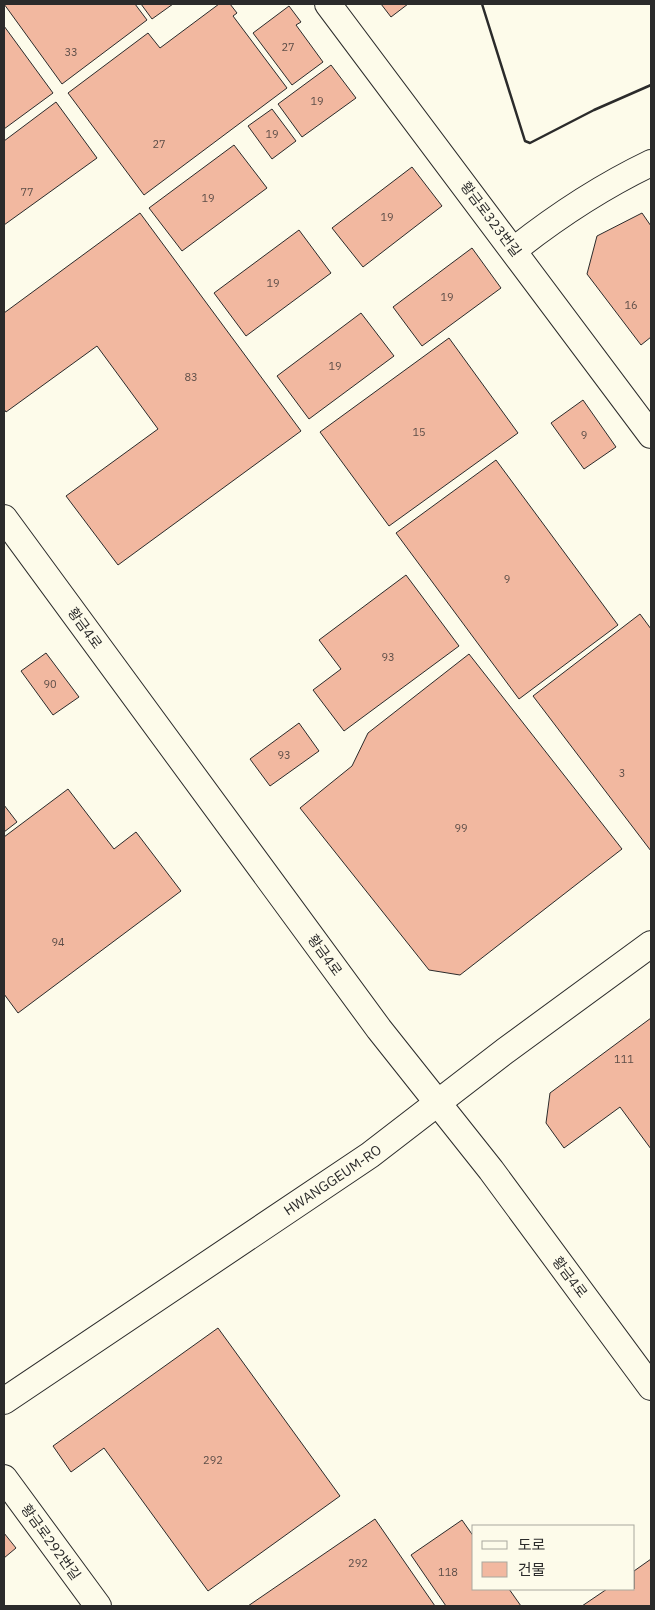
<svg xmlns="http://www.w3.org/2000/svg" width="655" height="1610" viewBox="0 0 655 1610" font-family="'IBM Plex Sans','Noto Sans KR',sans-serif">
<rect width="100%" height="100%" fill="#fdfbea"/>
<!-- building -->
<g fill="#f2b8a0" stroke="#2b2b2b">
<path d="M 4,4 L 135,4 L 147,20 L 62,84 Z"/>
<path d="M 141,4 L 173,4 L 152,19 Z"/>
<path d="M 219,4 L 230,4 L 237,13 L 233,16 L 287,88 L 144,195 L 68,93 L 148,33 L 160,48 Z"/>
<path d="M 381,4 L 408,4 L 391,17 Z"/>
<path d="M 289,6 L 301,22 L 296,25 L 323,62 L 292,85 L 253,33 Z"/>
<path d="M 4,26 L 53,93 L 4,129 Z"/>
<path d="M 331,65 L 356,98 L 302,137 L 278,104 Z"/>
<path d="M 56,102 L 97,158 L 4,225 L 4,141 Z"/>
<path d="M 272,109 L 296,141 L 272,159 L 248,126 Z"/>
<path d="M 234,145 L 267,188 L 182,251 L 149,208 Z"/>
<path d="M 412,167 L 442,206 L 363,267 L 332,228 Z"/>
<path d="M 140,213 L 301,431 L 118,565 L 66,496 L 158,429 L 97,346 L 6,412 L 4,409 L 4,313 Z"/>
<path d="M 642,213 L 651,226 L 651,337 L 641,345 L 587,274 L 597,236 Z"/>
<path d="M 299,230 L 331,273 L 246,336 L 214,293 Z"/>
<path d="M 472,248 L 501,288 L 422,346 L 393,307 Z"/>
<path d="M 361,313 L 394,356 L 309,419 L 277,376 Z"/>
<path d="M 449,338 L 518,433 L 389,526 L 320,432 Z"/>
<path d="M 583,400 L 616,447 L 584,469 L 551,423 Z"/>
<path d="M 496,460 L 618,625 L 519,699 L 396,533 Z"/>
<path d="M 406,575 L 459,646 L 344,731 L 313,690 L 341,669 L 319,640 Z"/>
<path d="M 640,614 L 651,629 L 651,851 L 533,696 Z"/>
<path d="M 46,653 L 79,697 L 53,715 L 21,671 Z"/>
<path d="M 469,654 L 622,849 L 460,975 L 429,970 L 300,808 L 352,766 L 368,733 Z"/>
<path d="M 299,723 L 319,751 L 270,786 L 250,759 Z"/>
<path d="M 68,789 L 114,849 L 136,832 L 181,891 L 18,1013 L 4,994 L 4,837 Z"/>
<path d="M 4,805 L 17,822 L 4,832 Z"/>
<path d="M 651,1018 L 651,1149 L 620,1107 L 564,1148 L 546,1123 L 550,1093 Z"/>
<path d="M 218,1328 L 340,1496 L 208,1591 L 104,1448 L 71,1472 L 53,1446 Z"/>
<path d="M 375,1519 L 435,1606 L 248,1606 Z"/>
<path d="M 462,1520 L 474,1537 L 474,1589 L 509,1589 L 521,1606 L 446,1606 L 411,1555 Z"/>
<path d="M 4,1533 L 16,1548 L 4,1558 Z"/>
<path d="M 651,1559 L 651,1606 L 582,1606 L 607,1589 L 634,1589 L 634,1571 Z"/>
</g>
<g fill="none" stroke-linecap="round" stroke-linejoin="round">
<defs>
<g id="minor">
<path d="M 328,4 L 651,435"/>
<path d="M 514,250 C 557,216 601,187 651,163"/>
<path d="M 4,518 L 379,1029 L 491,1170 L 651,1387"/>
<path id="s1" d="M 4,1401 L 370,1155 L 505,1051 L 651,944"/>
<path d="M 4,1478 L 98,1606"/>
</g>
</defs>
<!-- minor casing -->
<use href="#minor" stroke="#2b2b2b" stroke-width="28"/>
<!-- minor -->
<use href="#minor" stroke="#fdfbea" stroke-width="26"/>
<!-- wall -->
<path stroke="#2b2b2b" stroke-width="2.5" d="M 482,4 L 525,141 L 530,143 L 594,110 L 651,85"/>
</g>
<g text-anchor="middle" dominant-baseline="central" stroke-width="4" stroke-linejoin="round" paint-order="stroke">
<!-- number labels -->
<g font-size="11" fill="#5d4e48">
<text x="288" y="47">27</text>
<text x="71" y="52">33</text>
<text x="317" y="101">19</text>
<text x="272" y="134">19</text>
<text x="159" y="144">27</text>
<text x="27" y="192">77</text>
<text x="208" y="198">19</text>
<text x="387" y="217">19</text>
<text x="273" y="283">19</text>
<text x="447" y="297">19</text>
<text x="631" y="305">16</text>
<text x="335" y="366">19</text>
<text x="191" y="377">83</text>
<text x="419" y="432">15</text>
<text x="584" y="435">9</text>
<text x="507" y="579">9</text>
<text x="388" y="657">93</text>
<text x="50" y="684">90</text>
<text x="284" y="755">93</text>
<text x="622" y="773">3</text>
<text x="461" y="828">99</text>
<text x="58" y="942">94</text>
<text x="624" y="1059">111</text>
<text x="213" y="1460">292</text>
<text x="358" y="1563">292</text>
<text x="448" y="1572">118</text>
</g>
<!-- street labels -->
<g font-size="14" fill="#2b2b2b" stroke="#fdfbea">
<text transform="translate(491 219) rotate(53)">황금로323번길</text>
<text transform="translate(85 628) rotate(54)">황금4로</text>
<text transform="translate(325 955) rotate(54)">황금4로</text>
<text stroke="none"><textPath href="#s1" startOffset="396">HWANGGEUM-RO</textPath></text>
<text transform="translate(570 1277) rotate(53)">황금4로</text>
<text transform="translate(51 1542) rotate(54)">황금로292번길</text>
</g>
</g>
<!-- border -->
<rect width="655" height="1610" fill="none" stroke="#2b2b2b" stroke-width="10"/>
<!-- legend -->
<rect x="472" y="1525" width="162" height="65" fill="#fdfbea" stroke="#a9a89e"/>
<rect x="482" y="1541" width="25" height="8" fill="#fdfbea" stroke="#a9a89e"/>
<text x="518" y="1550" font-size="15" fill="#2b2b2b">도로</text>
<rect x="482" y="1562" width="25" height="15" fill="#f2b8a0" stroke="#a9a89e"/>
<text x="518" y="1575" font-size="15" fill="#2b2b2b">건물</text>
</svg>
